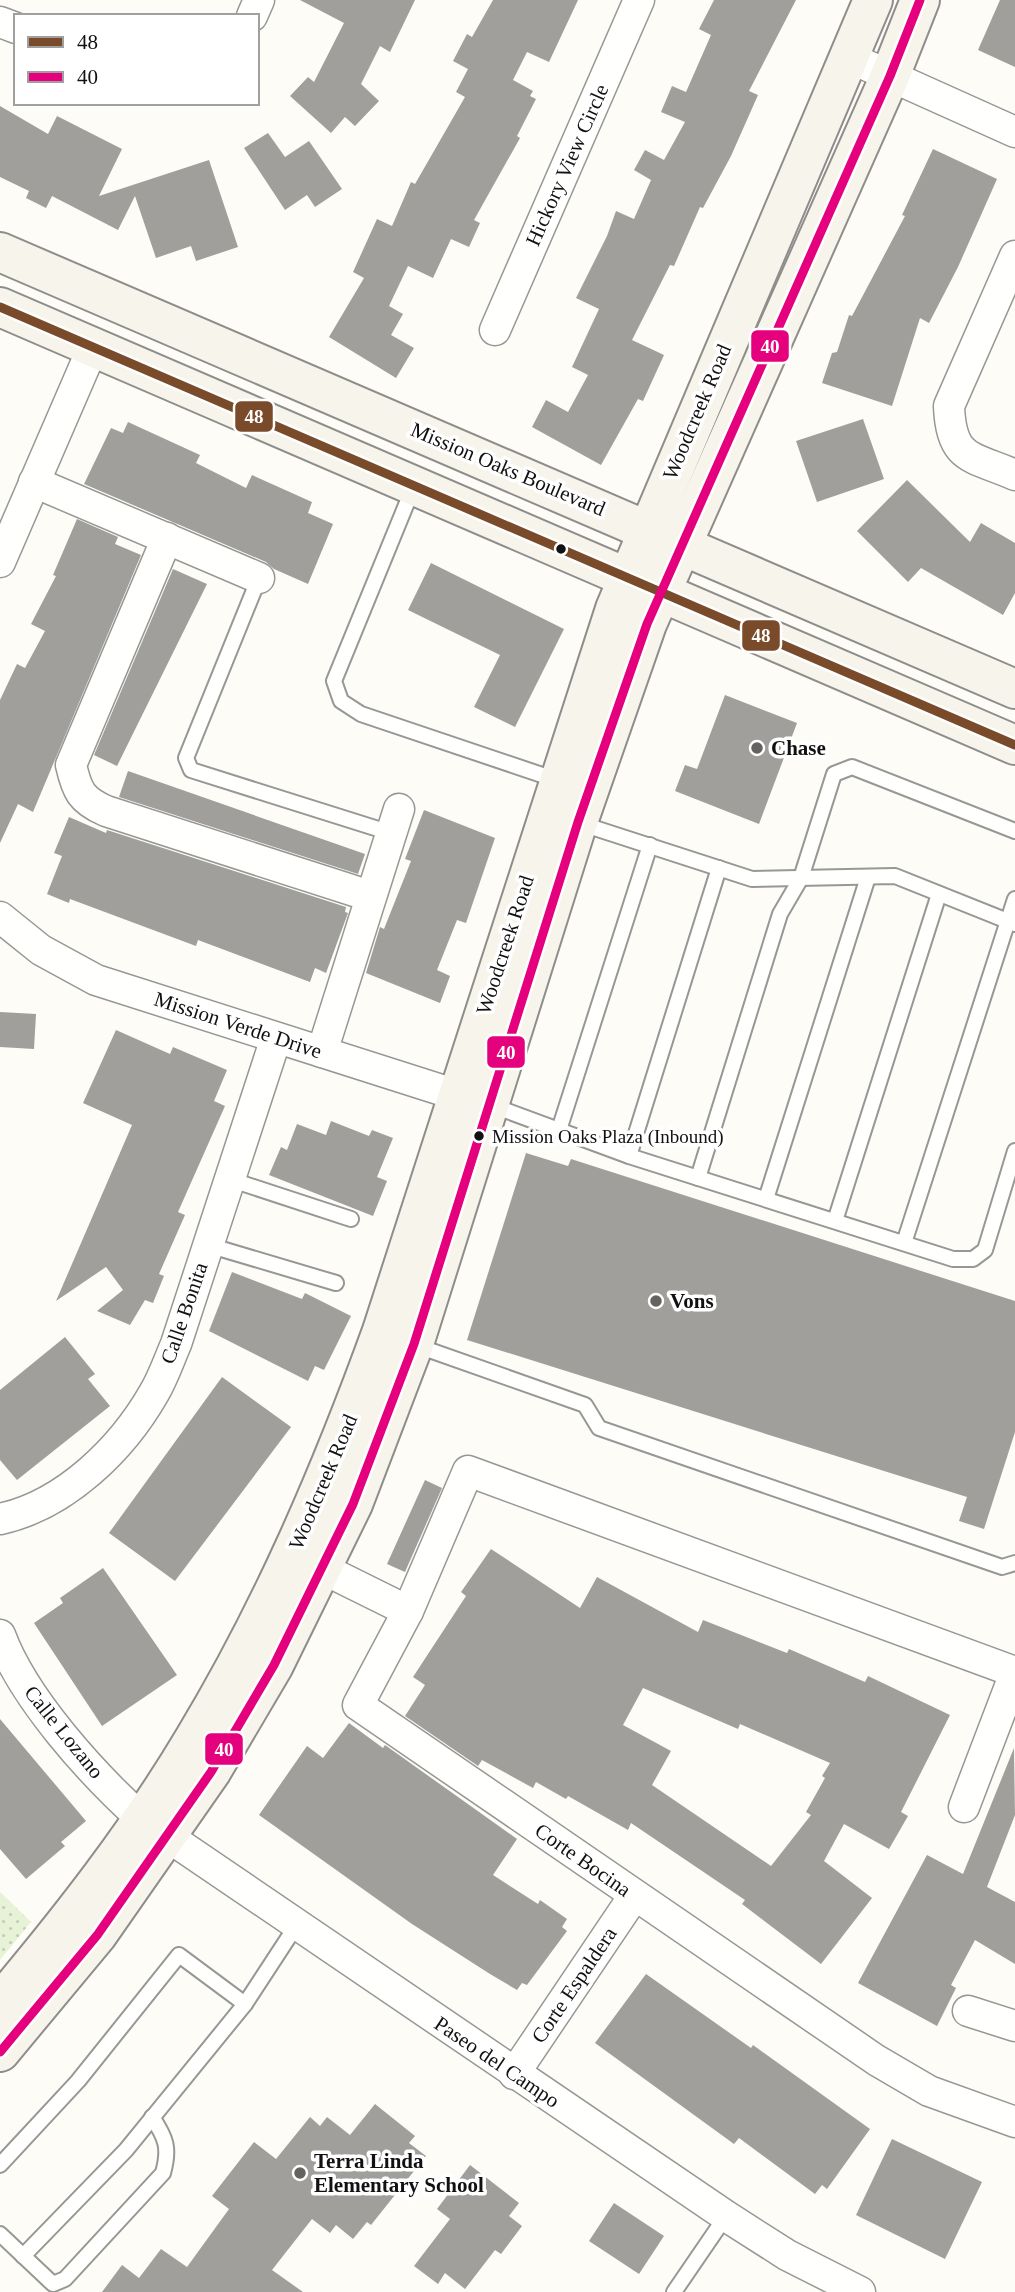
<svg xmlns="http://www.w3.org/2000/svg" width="1015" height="2292" viewBox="0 0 1015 2292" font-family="'Times New Roman',serif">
<defs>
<pattern id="park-dots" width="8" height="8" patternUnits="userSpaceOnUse" patternTransform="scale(1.75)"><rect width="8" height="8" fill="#e7f3d7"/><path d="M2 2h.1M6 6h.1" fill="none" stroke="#c5cfb8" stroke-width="1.8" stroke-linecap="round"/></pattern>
</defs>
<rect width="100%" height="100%" fill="#fdfcf7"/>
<!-- park -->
<path fill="url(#park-dots)" d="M 0,1892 L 31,1922 L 0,1960 Z"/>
<!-- building -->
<g fill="#a19f9c" fill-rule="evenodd">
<path d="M 300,0 L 415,0 L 390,52 L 380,46 L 361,84 L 379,101 L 355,126 L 345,117 L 331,133 L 290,96 L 308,77 L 314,82 L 344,23 Z"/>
<path d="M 493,0 L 578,0 L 549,62 L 527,52 L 513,80 L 533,91 L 530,96 L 536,99 L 517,136 L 520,138 L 474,220 L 480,223 L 469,247 L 451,239 L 433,278 L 408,266 L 389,306 L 403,314 L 391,335 L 414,348 L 396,378 L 329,337 L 364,278 L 353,272 L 377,219 L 392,226 L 411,182 L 415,184 L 465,97 L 456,92 L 468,69 L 453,61 L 467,34 L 472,37 Z"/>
<path d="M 714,0 L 796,0 L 749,91 L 758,95 L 731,156 L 703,208 L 700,207 L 674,266 L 670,265 L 632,340 L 664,355 L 643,401 L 638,399 L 601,465 L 532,427 L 546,400 L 568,412 L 588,375 L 572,367 L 599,309 L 576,298 L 607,236 L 616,211 L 634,219 L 651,180 L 634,170 L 645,150 L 664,160 L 685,122 L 661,112 L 672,86 L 686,92 L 711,35 L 699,29 Z"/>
<path d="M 1000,0 L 1015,0 L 1015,67 L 978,50 Z"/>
<path d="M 0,106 L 48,134 L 57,116 L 122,149 L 99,196 L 209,160 L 238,247 L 196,261 L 191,246 L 156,258 L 135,196 L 118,230 L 52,196 L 46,208 L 26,198 L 29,191 L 0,177 Z"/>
<path d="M 268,133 L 285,157 L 309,141 L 342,189 L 315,207 L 307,195 L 285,210 L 244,148 Z"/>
<path d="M 933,149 L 997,179 L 958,267 L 929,323 L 920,318 L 892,406 L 822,383 L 832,353 L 837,352 L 849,315 L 852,316 L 905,216 L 902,215 Z"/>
<path d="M 863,419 L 884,479 L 817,502 L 796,441 Z"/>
<path d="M 128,422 L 200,455 L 196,463 L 246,488 L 252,475 L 312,502 L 308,513 L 333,524 L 308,584 L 274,569 L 266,562 L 84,484 L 111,428 L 123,433 Z"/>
<path d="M 907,480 L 970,542 L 981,523 L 1015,543 L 1015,593 L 1003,615 L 921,568 L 908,582 L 857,531 Z"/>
<path d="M 77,519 L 118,537 L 115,544 L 141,555 L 33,812 L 18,804 L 0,843 L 0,700 L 17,664 L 25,668 L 45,631 L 31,624 L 56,576 L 53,575 Z"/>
<path d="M 431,563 L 564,629 L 515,727 L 474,707 L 500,655 L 408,610 Z"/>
<path d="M 173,569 L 207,584 L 117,766 L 94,755 Z"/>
<path d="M 725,695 L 797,723 L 759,824 L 675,791 L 685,765 L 697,769 Z"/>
<path d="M 128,771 L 365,854 L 358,874 L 119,797 Z"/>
<path d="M 424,810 L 495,838 L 466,923 L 457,920 L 437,970 L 450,976 L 440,1003 L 366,973 L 380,927 L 384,929 L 411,861 L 405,859 Z"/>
<path d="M 69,817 L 106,833 L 107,830 L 346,907 L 345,912 L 348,913 L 326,973 L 315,968 L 310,982 L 198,940 L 196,946 L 70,899 L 69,903 L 47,894 L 62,856 L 54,853 Z"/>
<path d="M 0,1012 L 36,1014 L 34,1049 L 0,1047 Z"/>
<path d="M 116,1030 L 170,1054 L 173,1047 L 227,1070 L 214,1101 L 225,1106 L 178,1212 L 185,1215 L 159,1274 L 164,1276 L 153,1303 L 145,1300 L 130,1325 L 97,1311 L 123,1290 L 106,1267 L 56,1301 L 132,1125 L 83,1103 Z"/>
<path d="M 331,1121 L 369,1136 L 372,1130 L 393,1138 L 377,1177 L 387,1181 L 373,1216 L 269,1175 L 281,1147 L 287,1150 L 297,1124 L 326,1135 Z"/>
<path d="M 526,1153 L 568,1166 L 571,1159 L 1015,1301 L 1015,1432 L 984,1529 L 959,1521 L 967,1497 L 467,1340 Z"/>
<path d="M 232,1272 L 302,1299 L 305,1293 L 351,1316 L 324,1370 L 315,1366 L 308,1381 L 209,1331 Z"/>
<path d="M 65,1337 L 95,1374 L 88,1379 L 110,1406 L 17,1480 L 0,1460 L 0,1390 Z"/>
<path d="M 222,1377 L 291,1427 L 175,1581 L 109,1533 Z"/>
<path d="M 425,1480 L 442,1488 L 405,1572 L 387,1564 Z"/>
<path d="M 491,1549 L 580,1608 L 597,1577 L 698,1632 L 703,1620 L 787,1653 L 789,1649 L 865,1682 L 868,1676 L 950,1715 L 901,1812 L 908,1816 L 889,1849 L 844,1824 L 824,1861 L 872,1898 L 821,1964 L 742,1904 L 745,1900 L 631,1823 L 628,1830 L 568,1796 L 566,1799 L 536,1782 L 533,1788 L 482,1760 L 478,1766 L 405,1716 L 425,1685 L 413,1677 L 466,1596 L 461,1592 ZM 643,1688 L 738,1729 L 740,1724 L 830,1763 L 822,1776 L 825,1778 L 806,1812 L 811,1815 L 771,1866 L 652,1785 L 671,1751 L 623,1725 Z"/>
<path d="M 103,1568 L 177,1675 L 102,1726 L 34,1623 L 63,1603 L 60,1598 Z"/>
<path d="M 0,1719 L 86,1821 L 61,1842 L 65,1846 L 26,1879 L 0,1849 Z"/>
<path d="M 349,1723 L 383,1748 L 385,1745 L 517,1839 L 493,1875 L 538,1904 L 540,1900 L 567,1919 L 562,1927 L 567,1931 L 527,1985 L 522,1983 L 517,1990 L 490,1974 L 412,1924 L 259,1815 L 307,1746 L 323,1758 Z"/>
<path d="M 1014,1748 L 1015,1815 L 987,1887 L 1015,1902 L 1015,1964 L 975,1940 L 951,1985 L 956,1988 L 937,2026 L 858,1983 L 927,1855 L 963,1874 Z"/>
<path d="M 646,1974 L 751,2048 L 753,2045 L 870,2129 L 827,2189 L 822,2185 L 815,2194 L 739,2138 L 734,2144 L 595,2043 Z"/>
<path d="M 375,2104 L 415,2136 L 409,2143 L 426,2156 L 371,2225 L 367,2222 L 353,2239 L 336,2225 L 330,2233 L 312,2219 L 272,2270 L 303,2292 L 102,2292 L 122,2265 L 139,2278 L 161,2249 L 187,2267 L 229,2209 L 212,2196 L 254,2142 L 276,2159 L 310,2117 L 320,2126 L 327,2117 L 350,2135 Z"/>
<path d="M 892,2139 L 982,2182 L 945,2259 L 856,2215 Z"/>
<path d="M 470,2165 L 519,2203 L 509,2216 L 522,2226 L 501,2254 L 495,2250 L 465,2289 L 445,2273 L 438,2284 L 414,2266 L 450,2219 L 437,2209 Z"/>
<path d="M 614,2203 L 664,2236 L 639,2274 L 589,2241 Z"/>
</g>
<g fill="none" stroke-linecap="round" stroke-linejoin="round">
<defs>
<g id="lane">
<path d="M 413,488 L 334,681 L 341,701 L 361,714 L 557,780"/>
<path d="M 259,578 L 186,758 L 191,770 L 391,833"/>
<path d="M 579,823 L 752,879 L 895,876 L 1015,924"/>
<path d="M 491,1105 L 629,1156 L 953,1259 L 973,1259 L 985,1250 L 1015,1151"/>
<path d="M 559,1130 L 650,845"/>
<path d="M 629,1156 L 719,868"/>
<path d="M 698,1178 L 780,914 L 801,878 L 834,774 L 852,767 L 1015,831"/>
<path d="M 229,1179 L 351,1219"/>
<path d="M 766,1199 L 868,877"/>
<path d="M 835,1221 L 939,894"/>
<path d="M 904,1243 L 1015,899"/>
<path d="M 208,1245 L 336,1283"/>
<path d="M 415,1345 L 585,1405 L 599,1428 L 1002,1567 L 1015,1563"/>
<path d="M 0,2165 L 78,2081 L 179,1955 L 245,2004"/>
<path d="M 0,2234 L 53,2284 L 65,2279 L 163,2173 C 170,2148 166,2138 152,2117"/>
<path d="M 23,2256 L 126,2150 L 245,2004 L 296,1926"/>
<path d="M 674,2292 L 726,2216"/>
</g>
<g id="street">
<path d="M 252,16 L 259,0"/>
<path d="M 0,22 L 16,28"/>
<path d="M 848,57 L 1015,132"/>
<path d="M 1015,256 L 949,406 C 951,461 972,456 1015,475"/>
<path d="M 495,330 L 639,0"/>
<path d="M 34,482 L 259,578"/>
<path d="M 167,538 L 71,765 C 77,791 81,800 106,811 L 370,896"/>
<path d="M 0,562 L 93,347"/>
<path d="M 0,917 L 41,950 L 96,980 L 479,1102"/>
<path d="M 322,1052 L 399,809"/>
<path d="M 0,1519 C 65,1505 122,1449 154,1393 C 163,1378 169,1360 176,1344 L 276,1038"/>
<path d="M 303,1559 L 408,1611 L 358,1705 L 876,2060 L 929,2091 L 1015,2122"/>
<path d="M 408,1611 L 468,1471 L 1015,1672"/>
<path d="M 0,1635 C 23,1698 92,1774 142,1819 L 726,2216 L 787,2255 L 860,2292"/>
<path d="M 964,1807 L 1015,1673"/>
<path d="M 968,2011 L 1015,2026"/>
<path d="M 514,2074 L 634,1896"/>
</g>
<g id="secondary">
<path d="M 0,252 L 1015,689"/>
<path d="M 0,307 L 1015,745"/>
<path d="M 0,2003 C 70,1920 138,1833 194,1739 C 272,1610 331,1472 382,1331 L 615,609 L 873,0"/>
<path d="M 0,2052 L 98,1934 L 211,1772 L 274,1665 L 353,1504 L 414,1344 L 578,822 L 647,624 L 890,76 L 920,0"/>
</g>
</defs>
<!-- lane casing -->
<use href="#lane" stroke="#979795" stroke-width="18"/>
<!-- street casing -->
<use href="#street" stroke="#979795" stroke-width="33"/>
<!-- secondary casing -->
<use href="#secondary" stroke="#8e8d8b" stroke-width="42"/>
<!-- lane -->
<use href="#lane" stroke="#fffffe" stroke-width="14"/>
<!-- street -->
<use href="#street" stroke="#fffffe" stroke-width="30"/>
<!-- secondary -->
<use href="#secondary" stroke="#f6f4eb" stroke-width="38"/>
<defs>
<path id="bus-1" d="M 0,307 L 1015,745"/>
<path id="bus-2" d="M 0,2052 L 98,1934 L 211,1772 L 274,1665 L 353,1504 L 414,1344 L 578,822 L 647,624 L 890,76 L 920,0"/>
</defs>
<!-- bus-1 casing -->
<use href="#bus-1" stroke="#fff" stroke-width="14"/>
<!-- bus-2 casing -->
<use href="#bus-2" stroke="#fff" stroke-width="14"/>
<!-- bus-1 -->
<use href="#bus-1" stroke="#7a4b2a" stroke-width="9"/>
<!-- bus-2 -->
<use href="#bus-2" stroke="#e5007d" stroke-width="9"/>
</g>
<!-- markers -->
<g fill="#111" stroke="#fff" stroke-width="2.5">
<circle cx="561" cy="549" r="6"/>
<circle cx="479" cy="1136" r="6"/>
</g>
<g fill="#646362" stroke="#fff" stroke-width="2.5">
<circle cx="757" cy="748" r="7"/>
<circle cx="656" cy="1301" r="7"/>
<circle cx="300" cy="2173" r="7"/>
</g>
<g text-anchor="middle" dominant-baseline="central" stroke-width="7" stroke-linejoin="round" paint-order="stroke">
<!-- bus labels -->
<g font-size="19" fill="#111" stroke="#fff" text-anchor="start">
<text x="492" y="1136">Mission Oaks Plaza (Inbound)</text>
</g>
<!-- street labels -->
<g font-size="21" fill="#111" stroke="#fff">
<text transform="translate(567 165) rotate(-66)">Hickory View Circle</text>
<text transform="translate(697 412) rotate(-67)">Woodcreek Road</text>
<text transform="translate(508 469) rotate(23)">Mission Oaks Boulevard</text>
<text transform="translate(505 945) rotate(-72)">Woodcreek Road</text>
<text transform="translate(238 1025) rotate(18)">Mission Verde Drive</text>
<text transform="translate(184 1313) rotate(-71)">Calle Bonita</text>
<text transform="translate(323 1482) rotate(-67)">Woodcreek Road</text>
<text transform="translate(64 1732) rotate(51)">Calle Lozano</text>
<text transform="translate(583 1860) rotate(35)">Corte Bocina</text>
<text transform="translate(574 1985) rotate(-56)">Corte Espaldera</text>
<text transform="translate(497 2062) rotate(34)">Paseo del Campo</text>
</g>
<!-- poi labels -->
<g font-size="21" font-weight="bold" fill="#111" stroke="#fff" text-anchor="start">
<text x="771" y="748">Chase</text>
<text x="670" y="1301">Vons</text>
<text x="314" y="2161">Terra Linda<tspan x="314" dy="24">Elementary School</tspan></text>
</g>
</g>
<g stroke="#fff" stroke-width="2.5">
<rect x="750" y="329" width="40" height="34" rx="7" fill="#e5007d"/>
<rect x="234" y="400" width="40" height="33" rx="7" fill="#7a4b2a"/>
<rect x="741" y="619" width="40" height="33" rx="7" fill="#7a4b2a"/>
<rect x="486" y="1035" width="40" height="34" rx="7" fill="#e5007d"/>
<rect x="204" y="1732" width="40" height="34" rx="7" fill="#e5007d"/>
</g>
<g font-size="19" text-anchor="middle" font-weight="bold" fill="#fff">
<text x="770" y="353">40</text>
<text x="254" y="423">48</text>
<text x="761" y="642">48</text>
<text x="506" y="1059">40</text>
<text x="224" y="1756">40</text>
</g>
<!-- legend -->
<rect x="14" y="14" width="245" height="91" fill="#ffffff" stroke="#a0a0a0" stroke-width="2"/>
<rect x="28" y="37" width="35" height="10" fill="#7a4b2a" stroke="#a0a0a0" stroke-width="2"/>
<text x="77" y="49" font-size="21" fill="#111111">48</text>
<rect x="28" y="72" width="35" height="10" fill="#e5007d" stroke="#a0a0a0" stroke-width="2"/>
<text x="77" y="84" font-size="21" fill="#111111">40</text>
</svg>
